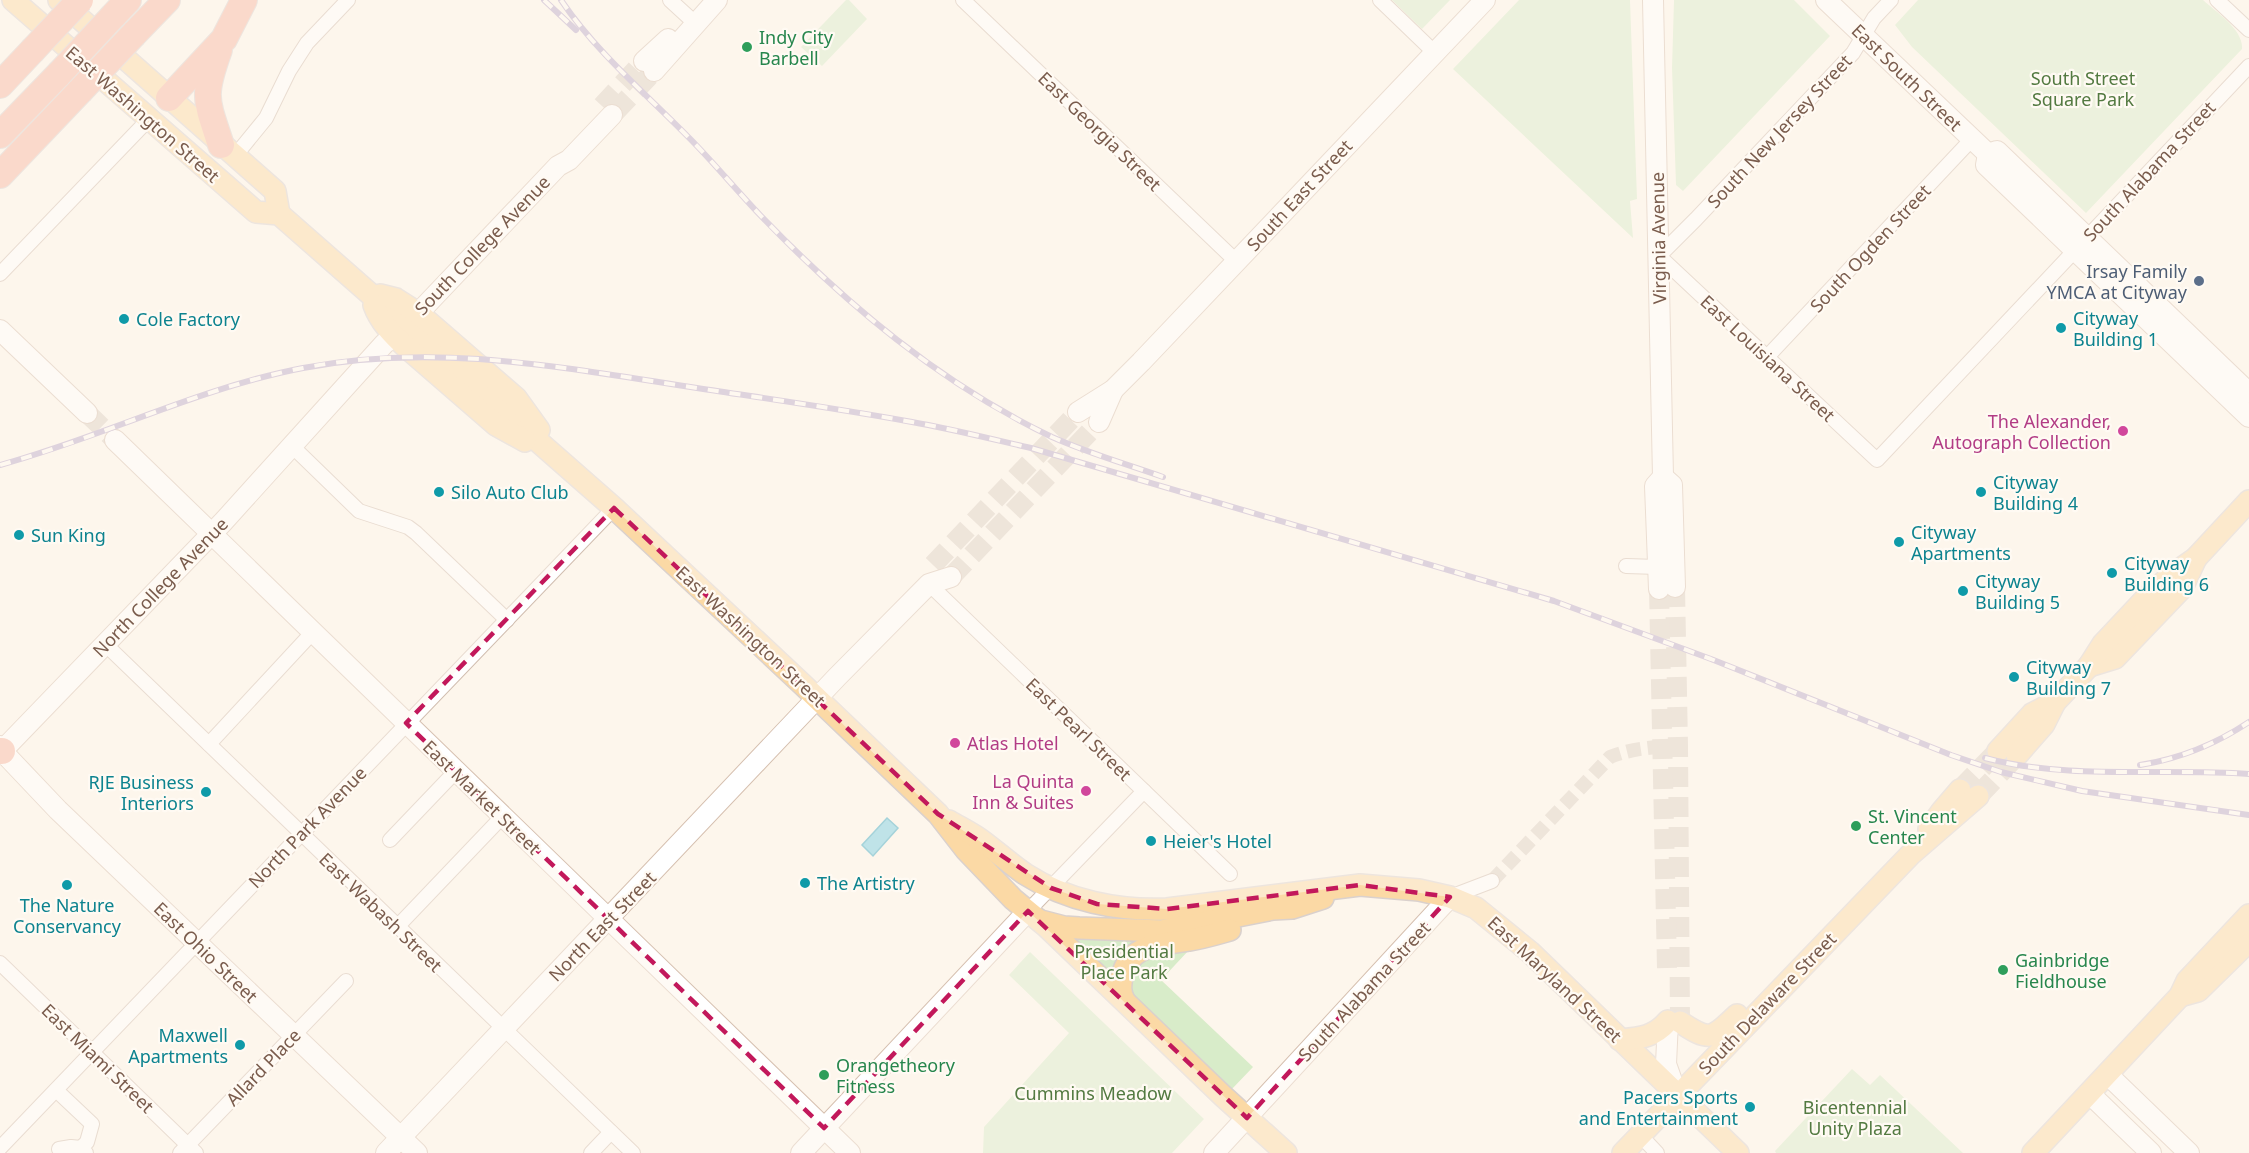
<svg xmlns="http://www.w3.org/2000/svg" width="2249" height="1153" viewBox="0 0 2249 1153" font-family="'Noto Sans',sans-serif">
<rect width="100%" height="100%" fill="#fdf6ec"/>
<!-- green -->
<g fill="#d8ecc9">
<path d="M 846,0 L 849,0 L 867,19 L 822,66 L 801,47 Z"/>
<path d="M 1392,0 L 1450,0 L 1422,29 Z"/>
<path d="M 1519,0 L 1630,0 L 1637,199 L 1630,201 L 1633,238 L 1453,69 Z"/>
<path d="M 1674,0 L 1794,0 L 1830,36 L 1683,191 L 1676,185 L 1672,68 Z"/>
<path d="M 1918,0 L 2203,0 C 2216,12 2244,30 2242,49 L 2086,213 L 1912,47 L 1895,25 Z"/>
<path d="M 1067,936 L 1136,940 L 1149,958 L 1156,954 L 1189,950 L 1161,980 L 1253,1067 L 1231,1090 Z"/>
<path d="M 1030,952 L 1204,1119 L 1172,1153 L 983,1153 L 984,1127 L 1069,1033 L 1009,975 Z"/>
<path d="M 1852,1069 L 1870,1085 L 1880,1075 L 1963,1153 L 1776,1153 L 1775,1151 Z"/>
</g>
<!-- water -->
<path fill="#bfe3e8" stroke="#a5d3da" stroke-width="1.5" d="M 887,818 L 898,828 L 873,856 L 862,845 Z"/>
<g fill="none" stroke-linecap="round" stroke-linejoin="round">
<!-- street-tunnel -->
<path stroke="#dcd0c4" stroke-width="14" stroke-dasharray="14 7" stroke-linecap="butt" d="M 1492,881 L 1610,757 C 1633,748 1654,747 1678,746"/>
<!-- secondary-tunnel -->
<g stroke="#dcd0c4" stroke-width="20" stroke-dasharray="20 10" stroke-linecap="butt">
<path d="M 602,106 L 644,61"/>
<path d="M 615,112 L 654,71"/>
<path d="M 87,413 L 115,440"/>
<path d="M 933,565 L 1078,412"/>
<path d="M 951,577 L 1099,422"/>
<path d="M 1675,587 L 1678,746 L 1680,1022"/>
<path d="M 1659,589 L 1667,968"/>
</g>
<!-- primary-tunnel -->
<g stroke="#dcd0c4" stroke-width="21" stroke-dasharray="21 10" stroke-linecap="butt">
<path d="M 1960,790 L 1998,751"/>
<path d="M 1978,796 L 2017,755"/>
</g>
<defs>
<g id="street">
<path d="M 670,0 L 695,23"/>
<path d="M 963,0 L 1237,262"/>
<path d="M 1380,0 L 1435,53"/>
<path d="M 1891,0 L 1874,18 L 1853,53 L 1696,219 L 1659,256 L 1877,460 L 2249,66"/>
<path d="M 2217,0 L 2249,30"/>
<path d="M 235,156 L 266,118 L 289,71 L 307,43 L 348,0"/>
<path d="M 0,274 L 149,119"/>
<path d="M 1767,357 L 1972,139"/>
<path d="M 293,447 L 359,511 L 408,527 L 416,533 L 507,620"/>
<path d="M 1626,566 L 1658,567"/>
<path d="M 929,584 L 1230,874"/>
<path d="M 105,644 L 633,1153"/>
<path d="M 209,744 L 312,633"/>
<path d="M 390,840 L 455,772"/>
<path d="M 1450,897 L 1492,881"/>
<path d="M 1028,911 L 1144,791"/>
<path d="M 397,927 L 502,817"/>
<path d="M 0,963 L 196,1153"/>
<path d="M 56,1090 L 92,1124 L 87,1142 L 81,1148 L 86,1153"/>
<path d="M 1640,1135 L 1657,1153"/>
<path d="M 0,1148 L 614,508"/>
<path d="M 59,1149 L 71,1147 L 81,1148"/>
<path d="M 180,1153 L 346,981"/>
<path d="M 591,1153 L 611,1132"/>
</g>
<g id="secondary">
<path d="M 1653,0 L 1663,477 L 1655,486 L 1659,589"/>
<path d="M 1826,0 L 1988,154"/>
<path d="M 644,61 L 668,39"/>
<path d="M 654,71 L 717,0"/>
<path d="M 1988,154 L 1986,165 L 2249,417"/>
<path d="M 1988,154 L 1997,151 L 2249,393"/>
<path d="M 0,330 L 87,413"/>
<path d="M 1078,412 L 1113,390 L 1141,362 L 1485,0"/>
<path d="M 1099,422 L 1113,390"/>
<path d="M 115,440 L 850,1153"/>
<path d="M 1663,477 L 1672,485 L 1675,587"/>
<path d="M 0,746 L 2,751 L 58,810 L 417,1153"/>
<path d="M 0,753 L 223,522 L 384,344 L 407,325 L 558,166 L 569,160 L 612,115"/>
<path d="M 1668,1021 L 1666,1064 L 1677,1095"/>
<path d="M 2107,1074 L 2189,1153"/>
<path d="M 2089,1093 L 2151,1153"/>
<path d="M 386,1153 L 837,677 L 929,584 L 951,577"/>
<path d="M 801,1153 L 1028,911"/>
<path d="M 1214,1153 L 1450,897"/>
</g>
<g id="primary">
<path d="M 13,0 L 256,212 L 279,214 L 614,508 L 802,684 L 938,814 L 966,850 L 1013,899 L 1047,927 L 1223,1096 L 1286,1153"/>
<path d="M 59,0 L 275,191 L 279,214"/>
<path d="M 380,295 L 396,299 L 418,313 L 516,398 L 539,430"/>
<path d="M 374,305 C 380,322 393,335 406,347 L 496,425 L 525,441"/>
<path d="M 2089,666 L 2115,658 L 2182,588 L 2196,558"/>
<path d="M 1998,751 L 2032,714 L 2055,702"/>
<path d="M 2017,755 L 2044,724 L 2055,702 L 2089,666 L 2103,644 L 2150,594 L 2173,574 L 2196,558 L 2249,501"/>
<path d="M 949,821 C 959,827 971,833 981,840 C 996,851 1009,863 1025,874 C 1067,901 1118,911 1167,909 L 1360,885 L 1419,890 L 1450,897 L 1476,908 L 1530,952 L 1738,1153"/>
<path d="M 1929,829 L 1942,811 L 1960,790"/>
<path d="M 1041,921 L 1064,927 L 1079,928 L 1161,931 L 1273,909 L 1292,908 L 1323,898"/>
<path d="M 2180,996 L 2198,991 L 2249,941"/>
<path d="M 1124,1000 C 1120,992 1120,986 1122,977 C 1129,943 1161,945 1189,940 C 1203,938 1216,934 1230,930"/>
<path d="M 1680,1022 C 1710,1042 1712,1039 1737,1015"/>
<path d="M 1620,1040 C 1641,1038 1654,1037 1668,1021"/>
<path d="M 1623,1153 L 1911,854 L 1978,796"/>
<path d="M 2033,1153 L 2180,996 L 2187,981 L 2249,915"/>
</g>
<g id="highway">
<path d="M 113,16 L 128,0"/>
<path d="M 134,34 L 167,0"/>
<path d="M 219,50 C 202,97 206,99 221,145"/>
<path d="M 0,85 L 32,51"/>
<path d="M 169,98 L 224,39 L 244,0"/>
<path d="M 0,135 L 59,74"/>
<path d="M 0,175 L 80,91"/>
<path d="M 0,751 L 2,751"/>
</g>
</defs>
<!-- street casing -->
<use href="#street" stroke="#d1beb0" stroke-width="16"/>
<!-- secondary casing -->
<use href="#secondary" stroke="#d6c0b0" stroke-width="22"/>
<!-- primary casing -->
<use href="#primary" stroke="#dad1cd" stroke-width="24"/>
<!-- highway casing -->
<use href="#highway" stroke="#dad1cd" stroke-width="28"/>
<!-- street -->
<use href="#street" stroke="#fff" stroke-width="14"/>
<!-- secondary -->
<use href="#secondary" stroke="#fff" stroke-width="20"/>
<!-- primary -->
<use href="#primary" stroke="#fbd9a5" stroke-width="21"/>
<!-- highway -->
<use href="#highway" stroke="#f7b7a3" stroke-width="26"/>
<defs>
<g id="rail">
<path d="M 544,0 L 576,30"/>
<path d="M 561,0 C 598,55 651,98 697,146 C 719,169 739,193 761,216 C 846,304 941,384 1052,437 C 1088,453 1126,464 1163,477"/>
<path d="M 0,465 C 103,437 198,388 303,368 C 436,342 565,368 697,388 C 769,399 841,409 912,422 C 952,429 991,439 1031,448 L 1554,601 L 1711,659 L 1951,755 L 2001,772 L 2082,791 L 2249,815"/>
<path d="M 1985,758 C 2067,780 2163,768 2249,774"/>
<path d="M 2140,765 C 2179,759 2216,744 2249,722"/>
</g>
</defs>
<!-- rail casing -->
<use href="#rail" stroke="#b9a8c9" stroke-width="6"/>
<!-- rail -->
<use href="#rail" stroke="#fffaf3" stroke-width="4" stroke-dasharray="11" stroke-linecap="butt"/>
<defs>
<g id="highway-bridge">
<path d="M 32,51 L 80,0"/>
<path d="M 59,74 L 113,16"/>
<path d="M 80,91 L 134,34"/>
</g>
</defs>
<!-- highway-bridge casing -->
<use href="#highway-bridge" stroke="#dad1cd" stroke-width="28" stroke-linecap="butt"/>
<!-- highway-bridge -->
<use href="#highway-bridge" stroke="#f7b7a3" stroke-width="26"/>
</g>
<!-- marked area -->
<path d="M0 0H2249V1153H0ZM 614,508 L 938,814 L 1051,888 L 1097,904 L 1167,909 L 1360,885 L 1450,897 L 1247,1118 L 1028,911 L 824,1128 L 406,723 Z" fill="#fdf6ec" fill-opacity=".55" fill-rule="evenodd"/>
<path fill="none" stroke="#c2185b" stroke-width="4.5" stroke-dasharray="12 8" stroke-linejoin="round" d="M 614,508 L 938,814 L 1051,888 L 1097,904 L 1167,909 L 1360,885 L 1450,897 L 1247,1118 L 1028,911 L 824,1128 L 406,723 Z"/>
<!-- markers -->
<g fill="#2e9e5b" stroke="#fffaf3" stroke-width="2">
<circle cx="747" cy="47" r="6"/>
<circle cx="1856" cy="826" r="6"/>
<circle cx="2003" cy="970" r="6"/>
<circle cx="824" cy="1075" r="6"/>
</g>
<circle fill="#5c6f8a" stroke="#fffaf3" stroke-width="2" cx="2199" cy="281" r="6"/>
<g fill="#0f9aa8" stroke="#fffaf3" stroke-width="2">
<circle cx="124" cy="319" r="6"/>
<circle cx="2061" cy="328" r="6"/>
<circle cx="439" cy="492" r="6"/>
<circle cx="1981" cy="492" r="6"/>
<circle cx="19" cy="535" r="6"/>
<circle cx="1899" cy="542" r="6"/>
<circle cx="2112" cy="573" r="6"/>
<circle cx="1963" cy="591" r="6"/>
<circle cx="2014" cy="677" r="6"/>
<circle cx="206" cy="792" r="6"/>
<circle cx="1151" cy="841" r="6"/>
<circle cx="805" cy="883" r="6"/>
<circle cx="67" cy="885" r="6"/>
<circle cx="240" cy="1045" r="6"/>
<circle cx="1750" cy="1107" r="6"/>
</g>
<g fill="#d1479c" stroke="#fffaf3" stroke-width="2">
<circle cx="2123" cy="431" r="6"/>
<circle cx="955" cy="743" r="6"/>
<circle cx="1086" cy="791" r="6"/>
</g>
<g text-anchor="middle" dominant-baseline="central" stroke-width="4.5" stroke-linejoin="round" paint-order="stroke">
<!-- leisure labels -->
<g font-size="18" fill="#27864d" stroke="#fffaf3" text-anchor="start">
<text x="759" y="37">Indy City<tspan x="759" dy="21">Barbell</tspan></text>
<text x="1868" y="816">St. Vincent<tspan x="1868" dy="21">Center</tspan></text>
<text x="2015" y="960">Gainbridge<tspan x="2015" dy="21">Fieldhouse</tspan></text>
<text x="836" y="1065">Orangetheory<tspan x="836" dy="21">Fitness</tspan></text>
</g>
<!-- street labels -->
<g font-size="18" fill="#7a5c4d" stroke="#fffaf3">
<text transform="translate(1907 77) rotate(44)">East South Street</text>
<text transform="translate(143 114) rotate(41)">East Washington Street</text>
<text transform="translate(1100 131) rotate(44)">East Georgia Street</text>
<text transform="translate(1779 131) rotate(-47)">South New Jersey Street</text>
<text transform="translate(2149 171) rotate(-47)">South Alabama Street</text>
<text transform="translate(1299 195) rotate(-47)">South East Street</text>
<text transform="translate(1658 238) rotate(-91)">Virginia Avenue</text>
<text transform="translate(482 245) rotate(-46)">South College Avenue</text>
<text transform="translate(1870 248) rotate(-47)">South Ogden Street</text>
<text transform="translate(1768 358) rotate(43)">East Louisiana Street</text>
<text transform="translate(160 587) rotate(-46)">North College Avenue</text>
<text transform="translate(751 636) rotate(43)">East Washington Street</text>
<text transform="translate(1079 729) rotate(44)">East Pearl Street</text>
<text transform="translate(482 797) rotate(44)">East Market Street</text>
<text transform="translate(307 827) rotate(-46)">North Park Avenue</text>
<text transform="translate(381 912) rotate(44)">East Wabash Street</text>
<text transform="translate(602 926) rotate(-46)">North East Street</text>
<text transform="translate(206 952) rotate(44)">East Ohio Street</text>
<text transform="translate(1555 979) rotate(43)">East Maryland Street</text>
<text transform="translate(1364 991) rotate(-47)">South Alabama Street</text>
<text transform="translate(1767 1003) rotate(-46)">South Delaware Street</text>
<text transform="translate(98 1058) rotate(44)">East Miami Street</text>
<text transform="translate(263 1067) rotate(-46)">Allard Place</text>
</g>
<!-- park labels -->
<g font-size="18" fill="#537a41" stroke="#fffaf3">
<text x="2083" y="78">South Street<tspan x="2083" dy="21">Square Park</tspan></text>
<text x="1124" y="951">Presidential<tspan x="1124" dy="21">Place Park</tspan></text>
<text x="1093" y="1093">Cummins Meadow</text>
<text x="1855" y="1107">Bicentennial<tspan x="1855" dy="21">Unity Plaza</tspan></text>
</g>
<!-- service labels -->
<g font-size="18" fill="#4e5e75" stroke="#fffaf3" text-anchor="end">
<text x="2187" y="271">Irsay Family<tspan x="2187" dy="21">YMCA at Cityway</tspan></text>
</g>
<!-- culture labels -->
<g font-size="18" fill="#0d838f" stroke="#fffaf3" text-anchor="start">
<text x="2073" y="318">Cityway<tspan x="2073" dy="21">Building 1</tspan></text>
<text x="136" y="319">Cole Factory</text>
<text x="1993" y="482">Cityway<tspan x="1993" dy="21">Building 4</tspan></text>
<text x="451" y="492">Silo Auto Club</text>
<text x="1911" y="532">Cityway<tspan x="1911" dy="21">Apartments</tspan></text>
<text x="31" y="535">Sun King</text>
<text x="2124" y="563">Cityway<tspan x="2124" dy="21">Building 6</tspan></text>
<text x="1975" y="581">Cityway<tspan x="1975" dy="21">Building 5</tspan></text>
<text x="2026" y="667">Cityway<tspan x="2026" dy="21">Building 7</tspan></text>
<text x="194" y="782" text-anchor="end">RJE Business<tspan x="194" dy="21">Interiors</tspan></text>
<text x="1163" y="841">Heier's Hotel</text>
<text x="817" y="883">The Artistry</text>
<text x="67" y="905" text-anchor="middle">The Nature<tspan x="67" dy="21">Conservancy</tspan></text>
<text x="228" y="1035" text-anchor="end">Maxwell<tspan x="228" dy="21">Apartments</tspan></text>
<text x="1738" y="1097" text-anchor="end">Pacers Sports<tspan x="1738" dy="21">and Entertainment</tspan></text>
</g>
<!-- hotel labels -->
<g font-size="18" fill="#b23c85" stroke="#fffaf3" text-anchor="end">
<text x="2111" y="421">The Alexander,<tspan x="2111" dy="21">Autograph Collection</tspan></text>
<text x="967" y="743" text-anchor="start">Atlas Hotel</text>
<text x="1074" y="781">La Quinta<tspan x="1074" dy="21">Inn &amp; Suites</tspan></text>
</g>
</g>
</svg>
